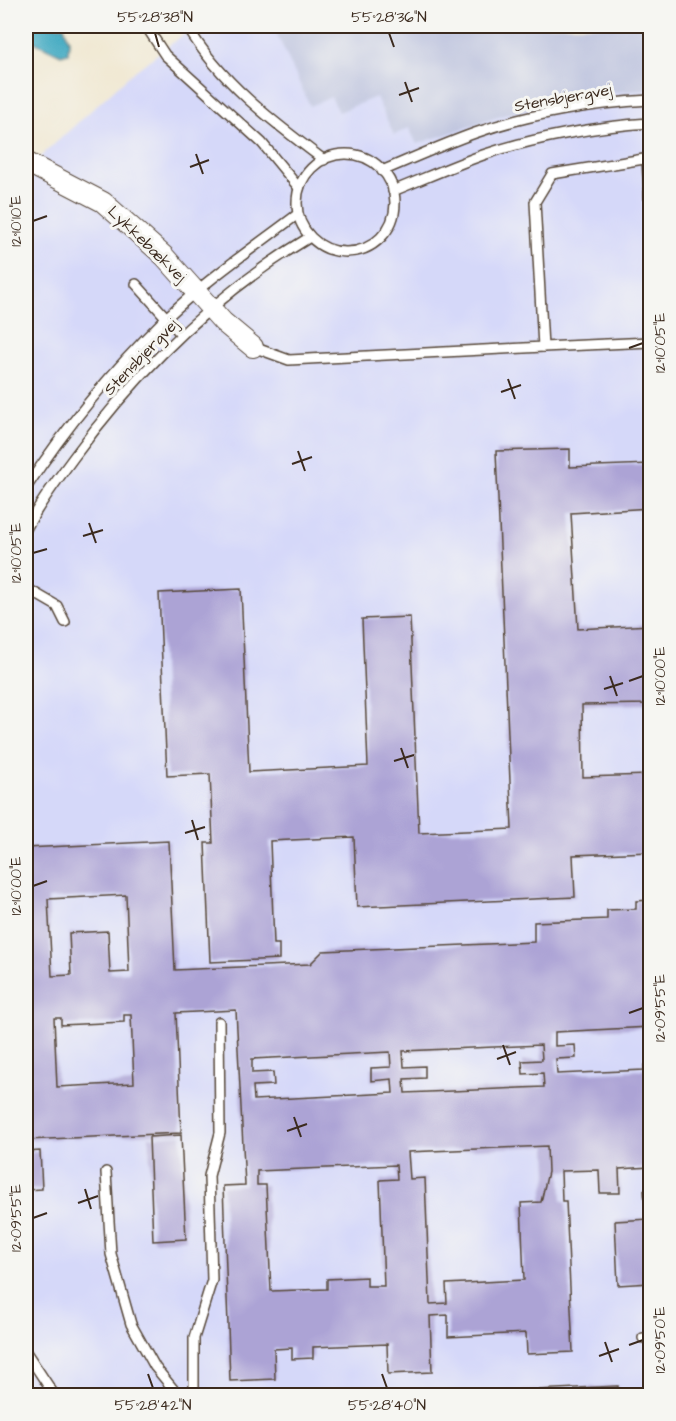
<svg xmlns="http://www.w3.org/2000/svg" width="676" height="1421" viewBox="0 0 676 1421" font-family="'Architects Daughter',sans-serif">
<rect width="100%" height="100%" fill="#f6f6f2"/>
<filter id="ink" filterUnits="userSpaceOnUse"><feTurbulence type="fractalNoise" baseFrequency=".0167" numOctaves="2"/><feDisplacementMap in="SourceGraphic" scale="12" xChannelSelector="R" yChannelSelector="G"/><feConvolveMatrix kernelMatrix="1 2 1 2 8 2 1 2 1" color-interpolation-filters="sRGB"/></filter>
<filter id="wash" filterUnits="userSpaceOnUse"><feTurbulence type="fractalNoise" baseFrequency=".008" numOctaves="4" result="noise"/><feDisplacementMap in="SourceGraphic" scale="24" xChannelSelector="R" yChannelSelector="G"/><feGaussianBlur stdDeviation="1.35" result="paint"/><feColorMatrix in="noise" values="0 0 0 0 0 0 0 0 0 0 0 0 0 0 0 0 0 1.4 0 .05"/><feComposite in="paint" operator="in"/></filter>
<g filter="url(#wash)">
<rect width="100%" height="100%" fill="#f1e9d4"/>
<!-- built -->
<path fill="#d5d8f9" d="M 195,26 L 650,26 L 650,1395 L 26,1395 L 26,170 L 131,74 Z"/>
<!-- industrial -->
<path fill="#bdc3de" d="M 280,26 L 650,26 L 650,90 L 600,93 L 507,114 L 417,144 L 409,128 L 394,135 L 376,97 L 339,112 L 331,97 L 310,106 L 274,28 Z"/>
<!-- water -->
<path fill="#41a9c1" stroke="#3e6a70" stroke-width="1.5" d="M 26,26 L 64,26 L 69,41 L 68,53 L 61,55 L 26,38 Z"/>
<g id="blocks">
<!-- building -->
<g fill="#aca3d5" fill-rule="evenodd">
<path d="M 570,449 L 570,467 L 650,464 L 650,508 L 571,513 L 578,629 L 650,625 L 650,704 L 582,705 L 583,777 L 650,775 L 650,852 L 573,855 L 575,897 L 357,907 L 354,837 L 270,841 L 274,944 L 279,944 L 279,959 L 210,962 L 205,843 L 213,843 L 210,774 L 167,776 L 159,593 L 241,589 L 249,772 L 368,766 L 362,619 L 410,617 L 419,833 L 512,829 L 496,451 Z"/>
<path d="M 169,841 L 175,970 L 310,964 L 323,951 L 534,942 L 534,922 L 607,919 L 607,910 L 636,909 L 636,901 L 650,900 L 650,1027 L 555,1032 L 555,1046 L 575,1045 L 576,1058 L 556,1059 L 557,1074 L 644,1070 L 644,1065 L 650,1065 L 650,1167 L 619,1169 L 620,1193 L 600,1193 L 599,1170 L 561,1171 L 562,1201 L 566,1201 L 573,1352 L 527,1354 L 526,1333 L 448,1337 L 448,1315 L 430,1316 L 432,1372 L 388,1374 L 387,1344 L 313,1347 L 313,1358 L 292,1359 L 292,1348 L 274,1349 L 275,1379 L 230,1381 L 223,1186 L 245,1185 L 236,1010 L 176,1013 L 181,1133 L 26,1140 L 26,848 ZM 126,895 L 129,972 L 110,973 L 108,931 L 69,933 L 71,975 L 52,976 L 48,899 ZM 124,1015 L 131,1015 L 134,1083 L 57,1087 L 54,1018 L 61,1018 L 61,1025 L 124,1022 ZM 541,1045 L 542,1060 L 522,1061 L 523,1074 L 543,1073 L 544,1087 L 405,1093 L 404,1079 L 425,1078 L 425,1066 L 404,1067 L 403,1051 ZM 390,1052 L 391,1067 L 371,1068 L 371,1081 L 392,1079 L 393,1093 L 254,1100 L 253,1086 L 274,1085 L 273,1072 L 252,1073 L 252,1059 ZM 547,1146 L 548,1172 L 541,1202 L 521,1203 L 524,1280 L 446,1284 L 447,1303 L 430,1304 L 425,1178 L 410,1179 L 408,1152 ZM 396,1165 L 397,1179 L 380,1180 L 384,1286 L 367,1286 L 367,1277 L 327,1279 L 327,1289 L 271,1291 L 266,1185 L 257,1185 L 257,1171 Z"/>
<path d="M 181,1135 L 186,1239 L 153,1241 L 149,1137 Z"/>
<path d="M 40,1151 L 42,1189 L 26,1190 L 26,1152 Z"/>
<path d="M 644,1190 L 650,1190 L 650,1206 L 645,1207 Z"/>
<path d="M 649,1219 L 650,1283 L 618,1285 L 615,1221 Z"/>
<path d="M 618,1386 L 618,1396 L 456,1396 L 456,1394 Z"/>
</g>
</g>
</g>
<g filter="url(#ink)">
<use href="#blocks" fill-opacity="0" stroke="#564739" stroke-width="1.5"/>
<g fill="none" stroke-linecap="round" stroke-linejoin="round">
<defs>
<g id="service">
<path d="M 146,26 L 165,55 L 262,143 L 299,188"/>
<path d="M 187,26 C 219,81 273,122 324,160"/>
<circle cx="346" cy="203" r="49"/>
<path d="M 647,159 L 650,214"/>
<path d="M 382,171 C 413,158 444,144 475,133 C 528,114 594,103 650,100"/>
<path d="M 393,191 C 423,179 452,166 483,155 C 532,138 598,126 650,123"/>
<path d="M 136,284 L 181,334"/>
<path d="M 253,347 L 289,360 L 543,347 L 535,202 L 552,174 L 650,158"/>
<path d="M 543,347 L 650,342"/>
<path d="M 26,488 C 66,427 113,370 165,319 C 206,280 253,248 298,214"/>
<path d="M 26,529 C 39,504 57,480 74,457 C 138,370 217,293 310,237"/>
<path d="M 26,588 L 57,606 L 65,622"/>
<path d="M 106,1172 L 111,1254 L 131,1324 L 155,1367 L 179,1396"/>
<path d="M 643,1338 L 650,1338"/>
<path d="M 26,1352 L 55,1396"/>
<path d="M 26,1391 L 28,1396"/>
<path d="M 194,1396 L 194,1338 L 212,1280 L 209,1176 L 220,1133 L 219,1022"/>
</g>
<path id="minor" d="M 26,162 L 103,202 L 164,256 L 223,322 L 253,347"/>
</defs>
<!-- service casing -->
<use href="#service" stroke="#564739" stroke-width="12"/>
<!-- minor casing -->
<use href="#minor" stroke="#564739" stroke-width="22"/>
<!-- service -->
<use href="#service" stroke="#fff" stroke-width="9"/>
<!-- minor -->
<use href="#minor" stroke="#fff" stroke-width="20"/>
</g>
</g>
<!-- ticks -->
<path fill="none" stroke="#3b2a1e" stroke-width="2" d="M 155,33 L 159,47M 389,33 L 394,47M 405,82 L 412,102M 399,95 L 419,88M 196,154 L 203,174M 190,167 L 209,160M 33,221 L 47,216M 629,348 L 643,343M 508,379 L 515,399M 501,392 L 521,385M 298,451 L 305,471M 292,464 L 312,457M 89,523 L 96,543M 83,536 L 103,530M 33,553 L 47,549M 610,676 L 617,696M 629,681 L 643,676M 604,689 L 623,683M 401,748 L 408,768M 394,761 L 414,755M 192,820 L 198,840M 185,833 L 205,827M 33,886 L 47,881M 629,1013 L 643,1008M 503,1045 L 510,1065M 497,1059 L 516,1052M 294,1117 L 301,1137M 287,1131 L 307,1124M 85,1189 L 91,1209M 78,1203 L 98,1196M 33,1218 L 47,1213M 605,1342 L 612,1362M 629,1345 L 643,1340M 599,1356 L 619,1349M 148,1374 L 153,1388M 382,1374 L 387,1388"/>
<g text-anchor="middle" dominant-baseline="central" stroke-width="6" stroke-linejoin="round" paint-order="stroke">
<!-- street labels -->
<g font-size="16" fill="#3b2a1e" stroke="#f6f6f2">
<text transform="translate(563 98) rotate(-10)">Stensbjergvej</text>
<text transform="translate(147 244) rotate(44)">Lykkebækvej</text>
<text transform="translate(141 357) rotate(-46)">Stensbjergvej</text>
</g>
</g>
<!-- margin -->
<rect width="676" height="1421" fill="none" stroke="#f6f6f2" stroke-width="66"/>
<rect x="33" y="33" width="610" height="1355" fill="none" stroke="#3b2a1e" stroke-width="2"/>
<g font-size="15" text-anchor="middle" fill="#3b2a1e">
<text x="155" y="22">55°28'38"N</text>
<text x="389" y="22">55°28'36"N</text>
<text transform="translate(16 221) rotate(-90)" y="5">12°10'10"E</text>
<text transform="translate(660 343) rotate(-90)" y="5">12°10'05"E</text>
<text transform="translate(16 553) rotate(-90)" y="5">12°10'05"E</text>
<text transform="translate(660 676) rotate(-90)" y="5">12°10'00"E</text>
<text transform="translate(16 886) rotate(-90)" y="5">12°10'00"E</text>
<text transform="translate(660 1008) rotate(-90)" y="5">12°09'55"E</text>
<text transform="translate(16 1218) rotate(-90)" y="5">12°09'55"E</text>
<text transform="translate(660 1340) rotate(-90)" y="5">12°09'50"E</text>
<text x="153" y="1410">55°28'42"N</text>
<text x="387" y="1410">55°28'40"N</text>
</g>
</svg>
